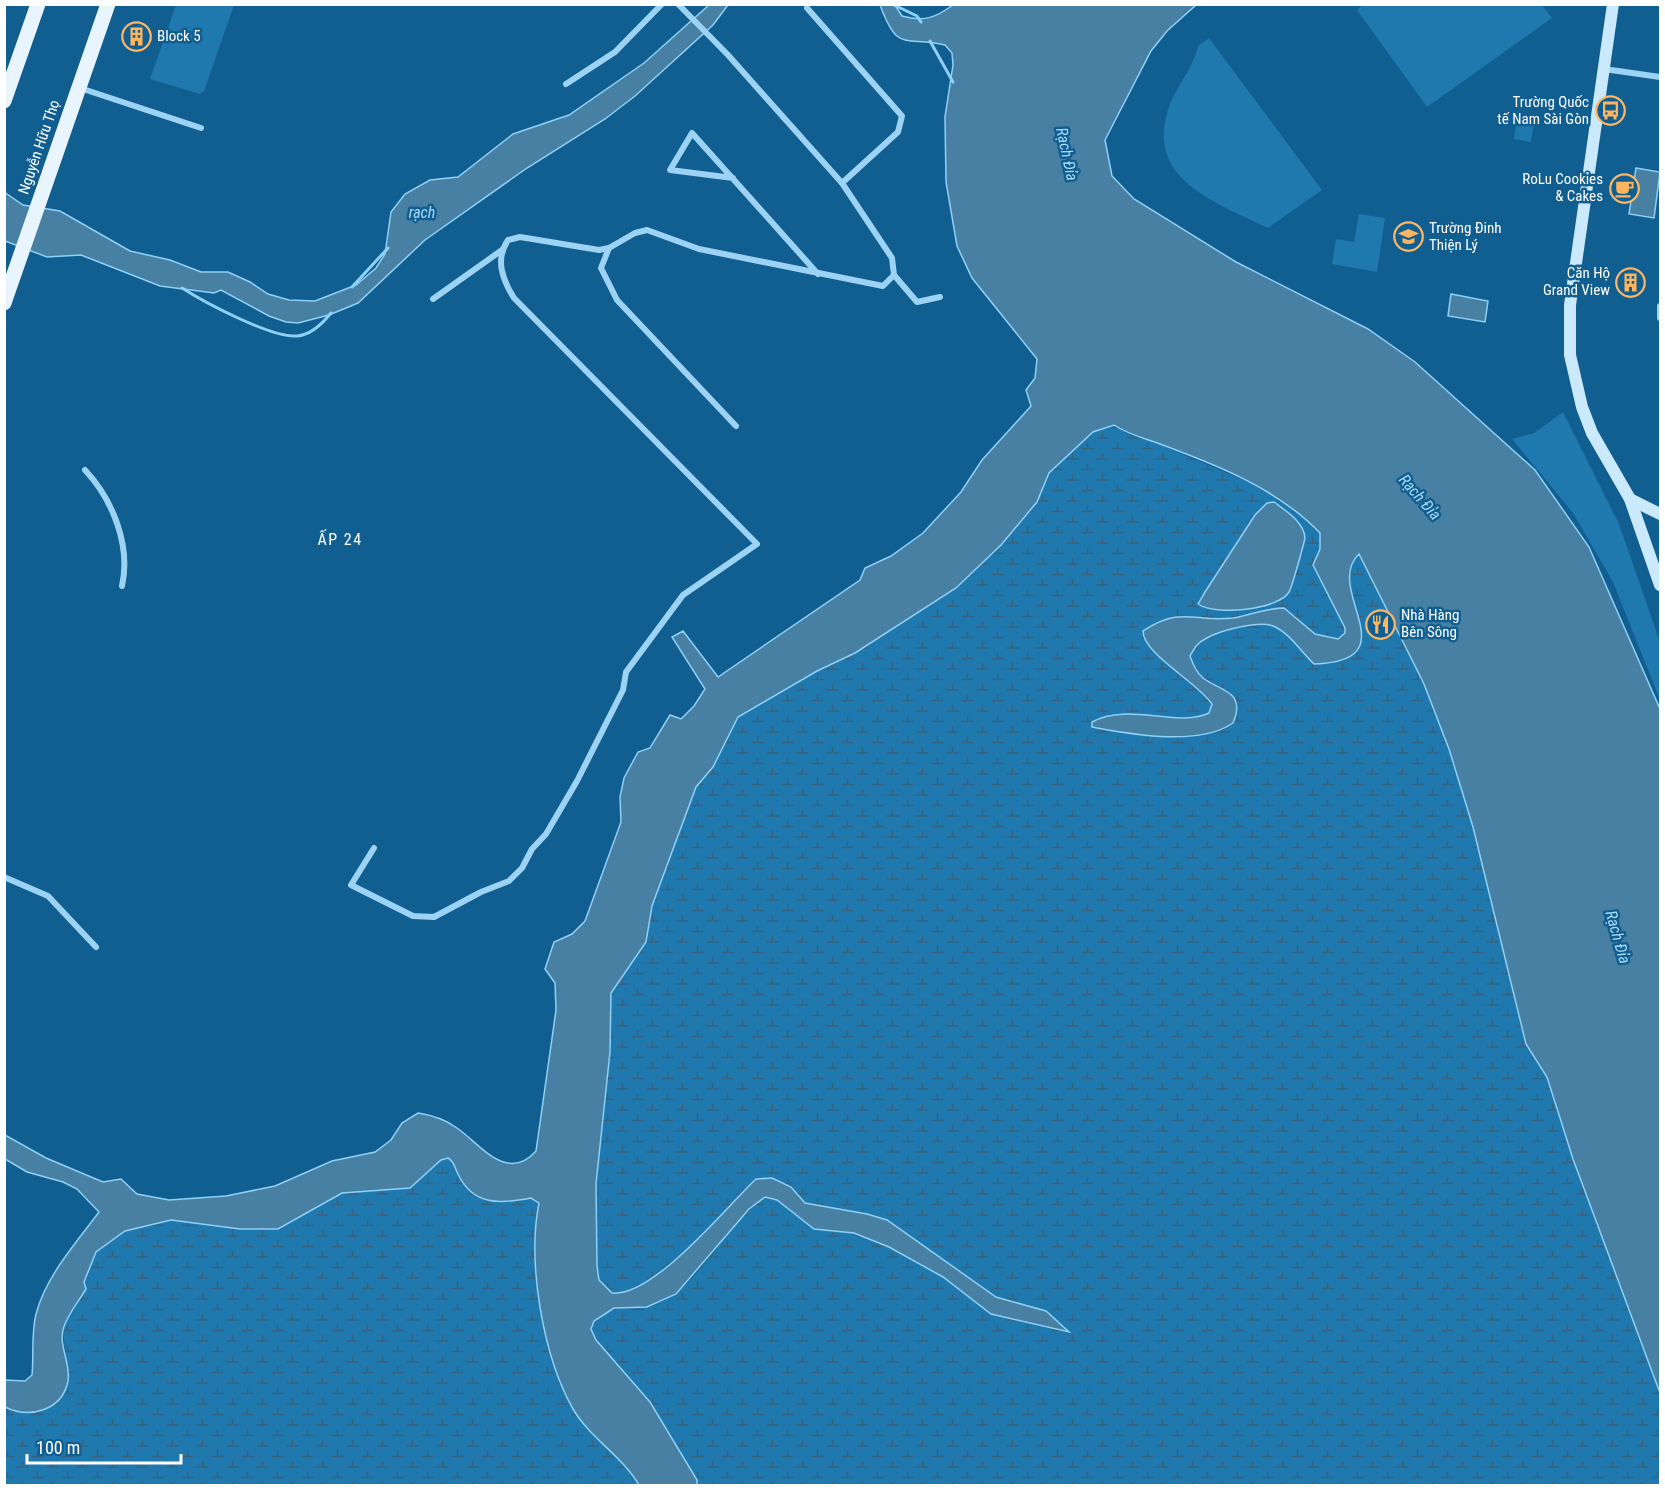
<svg xmlns="http://www.w3.org/2000/svg" width="1665" height="1490" viewBox="0 0 1665 1490" font-family="'Roboto Condensed',sans-serif">
<defs>
<pattern id="wetland-marsh" width="20" height="14" patternUnits="userSpaceOnUse" patternTransform="scale(1.5)"><rect width="20" height="14" fill="#1f78ae"/><path d="M1 5h8M5 5V1M11 12h8M15 12V8" fill="none" stroke="#36627d"/></pattern>
</defs>
<rect width="100%" height="100%" fill="#115e91"/>
<!-- wetland -->
<g fill="url(#wetland-marsh)">
<path d="M 1114,425 L 1128,434 L 1161,445 L 1272,492 L 1302,515 L 1320,533 L 1358,553 L 1375,584 L 1424,684 L 1449,749 L 1473,827 L 1526,1044 L 1547,1077 L 1573,1159 L 1660,1393 L 1660,1485 L 697,1485 L 697,1480 L 650,1402 L 596,1340 L 591,1329 C 603,1301 627,1311 647,1307 C 655,1305 670,1298 676,1293 C 710,1265 729,1223 765,1197 L 777,1200 L 814,1229 L 854,1233 L 889,1247 L 943,1277 L 991,1314 L 1069,1331 L 1046,1311 L 996,1297 L 887,1220 L 867,1214 L 805,1203 L 791,1187 L 772,1178 L 756,1179 C 725,1207 654,1297 612,1293 L 599,1280 L 597,1266 L 596,1184 L 610,1052 L 611,993 L 646,942 L 652,906 L 696,787 L 713,767 L 734,721 L 746,711 L 817,671 L 856,653 L 956,588 L 1001,545 L 1037,502 L 1049,473 L 1093,432 Z"/>
<path d="M 449,1158 L 454,1162 L 468,1189 L 509,1202 L 531,1198 L 539,1203 C 526,1261 544,1357 573,1409 C 590,1438 623,1457 639,1485 L 5,1485 L 4,1407 L 14,1412 L 58,1400 L 68,1382 L 63,1329 L 86,1289 L 83,1282 L 96,1252 L 124,1231 L 171,1220 L 262,1230 L 342,1193 L 410,1188 L 441,1159 Z"/>
</g>
<!-- park -->
<g fill="#1f78ae">
<path d="M 1364,4 L 1542,5 L 1552,18 L 1427,107 L 1357,10 Z"/>
<path d="M 176,5 L 234,5 L 204,91 L 200,94 L 150,79 Z"/>
<path d="M 1209,38 L 1322,190 L 1268,228 C 1215,202 1142,179 1170,104 C 1177,85 1194,67 1198,46 Z"/>
<path d="M 1517,118 L 1534,121 L 1531,142 L 1514,139 Z"/>
<path d="M 1359,214 L 1385,218 L 1377,272 L 1332,264 L 1336,239 L 1354,242 Z"/>
<path d="M 1563,412 L 1619,524 L 1660,642 L 1660,700 L 1613,582 L 1573,513 L 1512,439 L 1534,433 Z"/>
</g>
<!-- water -->
<g fill="#4880a4" stroke="#8ed0f6" stroke-width="1.5">
<path d="M 709,5 L 728,5 L 713,25 L 635,96 L 605,119 L 527,168 L 425,240 L 358,303 L 329,315 L 298,323 L 286,322 L 269,316 L 221,290 L 214,293 L 160,286 L 81,255 L 47,257 L 5,241 L 4,192 L 23,205 L 60,211 L 130,251 L 170,260 L 201,272 L 228,272 L 250,282 L 268,294 L 289,300 L 315,301 L 356,285 L 376,268 L 385,254 L 391,212 L 405,194 L 430,180 L 458,177 L 513,134 L 569,115 L 644,63 Z"/>
<path d="M 880,5 L 895,5 L 902,16 C 924,22 935,18 953,5 L 1196,5 L 1167,31 L 1151,51 L 1105,140 L 1112,176 L 1134,199 L 1236,262 L 1368,329 L 1415,362 L 1535,470 L 1589,547 L 1660,709 L 1660,1393 L 1573,1159 L 1547,1077 L 1526,1044 L 1473,827 L 1449,749 L 1424,684 L 1359,554 C 1322,589 1412,661 1314,664 C 1301,652 1290,633 1273,626 C 1259,620 1218,631 1205,639 C 1197,643 1194,649 1190,656 C 1193,664 1196,672 1203,678 C 1219,691 1247,690 1233,723 C 1198,747 1131,734 1092,727 L 1092,722 C 1128,702 1178,728 1209,713 L 1212,704 C 1196,681 1143,654 1143,631 C 1183,605 1194,623 1233,618 C 1250,615 1267,608 1284,608 L 1315,634 L 1338,639 L 1345,633 L 1345,628 L 1313,565 L 1320,549 L 1320,533 C 1278,489 1217,465 1160,444 C 1144,438 1129,435 1114,425 L 1093,432 L 1049,473 L 1037,502 L 1001,545 L 956,588 L 855,653 L 817,671 L 738,717 L 713,767 L 696,787 L 652,906 L 646,942 L 611,993 L 610,1052 L 596,1184 L 597,1266 L 599,1280 L 612,1293 C 654,1297 726,1207 756,1179 L 772,1178 L 791,1187 L 805,1203 L 867,1214 L 887,1220 L 996,1297 L 1046,1311 L 1069,1332 L 991,1314 L 943,1277 L 889,1247 L 854,1233 L 814,1229 L 777,1200 L 765,1197 L 749,1209 L 676,1294 L 647,1307 L 614,1308 L 594,1321 L 591,1329 L 596,1340 L 650,1402 L 697,1480 L 697,1485 L 639,1485 C 623,1457 590,1438 573,1409 C 543,1356 527,1263 539,1203 L 531,1198 C 500,1204 473,1206 458,1174 C 454,1167 455,1162 448,1158 L 441,1160 L 410,1188 L 342,1193 L 278,1229 L 240,1229 L 171,1220 L 125,1231 L 96,1252 L 84,1282 L 86,1289 C 79,1301 66,1317 63,1330 C 59,1347 71,1364 68,1381 C 62,1411 29,1419 5,1407 L 5,1380 L 25,1381 L 32,1375 C 34,1355 31,1334 36,1314 C 46,1276 76,1243 99,1212 L 77,1189 L 63,1182 L 27,1172 L 5,1159 L 5,1135 L 46,1158 L 103,1182 L 121,1179 L 137,1194 L 169,1200 L 226,1196 L 275,1186 L 332,1161 L 375,1152 L 391,1140 L 402,1123 L 418,1113 C 432,1115 446,1120 457,1128 C 479,1143 507,1184 536,1151 L 556,1010 L 555,983 L 545,969 L 554,942 L 572,934 L 585,921 L 621,822 L 620,797 L 624,778 L 638,752 L 650,748 L 670,715 L 681,719 L 694,706 L 705,689 L 672,637 L 683,631 L 718,677 L 860,580 L 865,568 L 891,556 L 923,533 L 961,492 L 982,460 L 1031,406 L 1026,390 L 1035,378 L 1037,359 L 972,278 L 957,246 L 946,182 L 945,117 L 953,65 L 952,53 L 945,45 C 903,36 898,53 880,5 Z"/>
<path d="M 1636,168 L 1660,172 L 1654,218 L 1629,214 Z"/>
<path d="M 1451,294 L 1488,301 L 1485,322 L 1448,316 Z"/>
<path d="M 1274,502 C 1286,511 1304,522 1305,538 C 1303,547 1292,587 1289,592 C 1278,610 1215,616 1198,604 L 1205,592 L 1255,515 L 1267,503 Z"/>
</g>
<g fill="none" stroke-linecap="round" stroke-linejoin="round">
<!-- stream -->
<g stroke="#8ed0f6" stroke-width="3">
<path d="M 892,4 L 917,16 L 921,22"/>
<path d="M 930,41 L 953,82"/>
<path d="M 352,287 L 388,248"/>
<path d="M 182,288 C 204,302 271,338 297,336 C 310,335 323,323 331,313"/>
</g>
<!-- street -->
<g stroke="#9cd2f3" stroke-width="6">
<path d="M 678,4 L 728,55 L 842,183 L 892,258 L 894,275 L 917,302 L 940,297"/>
<path d="M 807,8 L 902,116 L 898,132 L 842,183"/>
<path d="M 1604,69 L 1660,77"/>
<path d="M 566,84 L 615,52 L 662,4"/>
<path d="M 80,88 L 201,128"/>
<path d="M 733,178 L 670,170 L 692,133 L 818,274"/>
<path d="M 609,248 L 601,268 L 617,300 L 736,426"/>
<path d="M 433,299 L 502,250"/>
<path d="M 1660,306 L 1660,318"/>
<path d="M 85,470 C 113,500 131,546 122,586"/>
<path d="M 374,848 L 351,885 L 413,916 L 434,917 L 481,892 L 509,881 L 522,868 L 532,849 L 546,834 L 577,781 L 623,690 L 626,672 L 683,595 L 757,544 L 514,298 C 502,279 495,259 508,240 L 520,237 L 599,250 L 609,248 L 635,233 L 647,230 L 699,249 L 883,286 L 894,275"/>
<path d="M 4,877 L 48,896 L 96,947"/>
</g>
<!-- secondary -->
<g stroke="#cbe9fd" stroke-width="12">
<path d="M 1613,4 L 1570,305 L 1570,355 L 1582,407 L 1592,433 L 1630,499 L 1660,585"/>
<path d="M 1630,499 L 1660,514"/>
</g>
<!-- primary -->
<g stroke="#e8f5ff" stroke-width="15">
<path d="M 4,101 L 38,4"/>
<path d="M 4,303 L 108,4"/>
</g>
</g>
<!-- icons -->
<defs>
<symbol id="building-ring" viewBox="-11 -11 22 22"><circle r="9.5" fill="#115e91" stroke="#ffb55e" stroke-width="1.5"/><path d="M-4-6H4V6H1V3H-1V6H-4ZM-2.5-4.3h1.7v1.8h-1.7ZM.8-4.3h1.7v1.8H.8ZM-2.5-1h1.7V.8h-1.7ZM.8-1h1.7V.8H.8Z" fill="#ffb55e"/></symbol>
<symbol id="bus-ring" viewBox="-11 -11 22 22"><circle r="9.5" fill="#115e91" stroke="#ffb55e" stroke-width="1.5"/><path d="M-5-6H5V4H4V6H2V4H-2V6H-4V4H-5ZM-3.5-4V0h7V-4ZM-3.5 1.2v1.5H-2V1.2ZM2 1.2v1.5H3.5V1.2Z" fill="#ffb55e"/></symbol>
<symbol id="cafe-ring" viewBox="-11 -11 22 22"><circle r="9.5" fill="#115e91" stroke="#ffb55e" stroke-width="1.5"/><path d="M-5.5-4.5H6V0H3Q3 3.5 0 3.5H-2.5Q-5.5 3.5-5.5 0ZM3-3.2v2h1.7v-2ZM-6 4.5H4V6H-6Z" fill="#ffb55e"/></symbol>
<symbol id="school-ring" viewBox="-11 -11 22 22"><circle r="9.5" fill="#115e91" stroke="#ffb55e" stroke-width="1.5"/><path d="M0-5L7-2L0 1L-7-2ZM-4 1L0 2.5L4 1V4Q0 6-4 4Z" fill="#ffb55e"/></symbol>
<symbol id="restaurant-ring" viewBox="-11 -11 22 22"><circle r="9.5" fill="#115e91" stroke="#ffb55e" stroke-width="1.5"/><path d="M-5-6h1v4h1v-4h1v4h1v-4h1v5L-1.5 .5V6h-2V.5L-5-1ZM5-6V6H3V1.5H1.5Q1.5-4 5-6Z" fill="#ffb55e"/></symbol>
</defs>
<g fill-rule="evenodd">
<use href="#building-ring" x="120" y="20" width="33" height="33"/>
<use href="#bus-ring" x="1594" y="94" width="33" height="33"/>
<use href="#cafe-ring" x="1608" y="172" width="33" height="33"/>
<use href="#school-ring" x="1392" y="220" width="33" height="33"/>
<use href="#building-ring" x="1614" y="266" width="33" height="33"/>
<use href="#restaurant-ring" x="1364" y="608" width="33" height="33"/>
</g>
<g text-anchor="middle" dominant-baseline="central" stroke-width="5" stroke-linejoin="round" paint-order="stroke">
<!-- poi labels -->
<g font-size="15" fill="#fff" stroke="#115e91" text-anchor="start">
<text x="157" y="36">Block 5</text>
<text x="1589" y="102" text-anchor="end">Trường Quốc<tspan x="1589" dy="17">tế Nam Sài Gòn</tspan></text>
<text x="1603" y="179" text-anchor="end">RoLu Cookies<tspan x="1603" dy="17">&amp; Cakes</tspan></text>
<text x="1429" y="228">Trường Đinh<tspan x="1429" dy="17">Thiện Lý</tspan></text>
<text x="1610" y="273" text-anchor="end">Căn Hộ<tspan x="1610" dy="17">Grand View</tspan></text>
<text x="1401" y="615">Nhà Hàng<tspan x="1401" dy="17">Bên Sông</tspan></text>
</g>
<!-- street labels -->
<g font-size="15" fill="#fff" stroke="#115e91">
<text transform="translate(39 147) rotate(-71)">Nguyễn Hữu Thọ</text>
</g>
<!-- water labels -->
<g font-size="16" font-style="italic" fill="#a8dbfa" stroke="#115e91">
<text transform="translate(1067 154) rotate(78)">Rạch Đỉa</text>
<text x="422" y="212">rạch</text>
<text transform="translate(1420 497) rotate(49)">Rạch Đỉa</text>
<text transform="translate(1618 937) rotate(74)">Rạch Đỉa</text>
</g>
<!-- neighbourhood labels -->
<g font-size="16" letter-spacing="1.5" fill="#fff" stroke="#115e91">
<text x="340" y="539">ẤP 24</text>
</g>
</g>
<!-- border -->
<rect width="1665" height="1490" fill="none" stroke="#ffffff" stroke-width="12"/>
<!-- scale -->
<path d="M27 1454v9h154v-9" fill="none" stroke="#ffffff" stroke-width="3"/>
<text x="36" y="1454" font-size="18" fill="#ffffff" stroke="#115e91" stroke-width="4.5" paint-order="stroke">100 m</text>
</svg>
